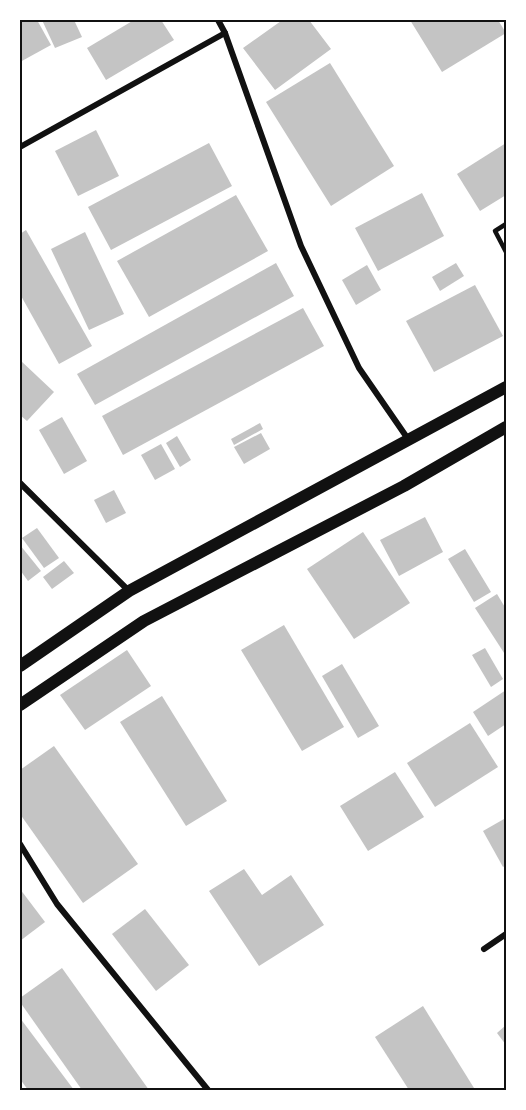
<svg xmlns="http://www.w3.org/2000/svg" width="526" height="1110" viewBox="0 0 526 1110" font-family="'Varela Round',sans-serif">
<rect width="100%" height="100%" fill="#fff"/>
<!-- building -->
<g fill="#c4c4c4">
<path d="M 20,20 L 37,20 L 51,45 L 20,62 Z"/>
<path d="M 42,20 L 74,20 L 82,37 L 55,48 Z"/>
<path d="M 134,20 L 161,20 L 174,40 L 106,80 L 87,48 Z"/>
<path d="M 279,20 L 309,20 L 331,49 L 275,90 L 243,48 L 281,21 Z"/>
<path d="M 410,20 L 498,20 L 506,33 L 442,72 Z"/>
<path d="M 330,63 L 394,166 L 331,206 L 266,102 Z"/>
<path d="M 96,130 L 119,176 L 78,196 L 55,151 Z"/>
<path d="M 209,143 L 232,186 L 111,250 L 88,207 Z"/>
<path d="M 506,143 L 506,195 L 480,211 L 457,174 Z"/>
<path d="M 422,193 L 444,236 L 378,271 L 355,228 Z"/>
<path d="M 236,195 L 268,251 L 149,317 L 117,261 Z"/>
<path d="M 26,230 L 92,346 L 59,364 L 20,294 L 20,234 Z"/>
<path d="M 85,232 L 124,314 L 89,330 L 51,249 Z"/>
<path d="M 276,263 L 294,296 L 95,405 L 77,374 Z"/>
<path d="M 456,263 L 464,276 L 440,291 L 432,277 Z"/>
<path d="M 367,265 L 381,290 L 356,305 L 342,280 Z"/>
<path d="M 475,285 L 503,336 L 434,372 L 406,321 Z"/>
<path d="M 303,308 L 324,346 L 123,455 L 102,416 Z"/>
<path d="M 20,360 L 54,392 L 27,421 L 20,415 Z"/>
<path d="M 62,417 L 87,461 L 64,474 L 39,430 Z"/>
<path d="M 260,423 L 263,429 L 234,445 L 231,439 Z"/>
<path d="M 261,433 L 270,449 L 244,464 L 234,447 Z"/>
<path d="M 177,436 L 191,460 L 180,467 L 166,443 Z"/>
<path d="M 161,444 L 175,469 L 155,480 L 141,455 Z"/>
<path d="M 114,490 L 126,513 L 106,523 L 94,500 Z"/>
<path d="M 425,517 L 443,552 L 399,576 L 380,540 Z"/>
<path d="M 37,528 L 59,558 L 44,568 L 22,538 Z"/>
<path d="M 363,532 L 410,603 L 354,639 L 307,569 Z"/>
<path d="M 20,545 L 41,571 L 28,581 L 20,570 Z"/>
<path d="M 465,549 L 491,592 L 474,602 L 448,559 Z"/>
<path d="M 64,561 L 74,573 L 52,589 L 43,577 Z"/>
<path d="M 497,594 L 506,609 L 506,656 L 475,608 Z"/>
<path d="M 284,625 L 344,727 L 302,751 L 241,650 Z"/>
<path d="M 485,648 L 503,679 L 491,687 L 472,655 Z"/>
<path d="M 127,650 L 151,686 L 85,730 L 60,695 Z"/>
<path d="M 342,664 L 379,726 L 358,738 L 322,676 Z"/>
<path d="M 506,690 L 506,724 L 488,736 L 473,712 Z"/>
<path d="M 162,696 L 227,801 L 186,826 L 120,722 Z"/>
<path d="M 470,723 L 498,767 L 435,807 L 407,763 Z"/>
<path d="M 54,746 L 138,864 L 83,903 L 20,814 L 20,770 Z"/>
<path d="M 395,772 L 424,817 L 368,851 L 340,806 Z"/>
<path d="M 504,819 L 506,824 L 506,865 L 503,867 L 483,831 Z"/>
<path d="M 244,869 L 262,895 L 291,875 L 324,925 L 259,966 L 209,891 Z"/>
<path d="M 20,889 L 45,922 L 20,941 Z"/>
<path d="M 145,909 L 189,965 L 156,991 L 112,934 Z"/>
<path d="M 62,968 L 149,1090 L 82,1090 L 20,1002 L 20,998 Z"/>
<path d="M 423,1006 L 474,1088 L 470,1090 L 409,1090 L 375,1037 Z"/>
<path d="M 20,1018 L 74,1090 L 28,1090 L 20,1079 Z"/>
<path d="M 506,1025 L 506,1045 L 497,1033 Z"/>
</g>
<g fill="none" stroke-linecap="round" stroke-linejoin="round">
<!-- service -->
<path stroke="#111" stroke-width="4.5" d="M 506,224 L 495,231 L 506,252"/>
<!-- minor -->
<g stroke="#111" stroke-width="6">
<path d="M 218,20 L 225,33 L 301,246 L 359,368 L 408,439"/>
<path d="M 20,147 L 225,33"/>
<path d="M 20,483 L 129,591"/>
<path d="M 20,844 L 57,904 L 208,1090"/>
<path d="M 484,949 L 506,934"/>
</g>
<!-- secondary -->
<g stroke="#111" stroke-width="12">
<path d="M 20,666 L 129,591 L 506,387"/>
<path d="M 20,705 L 144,621 L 404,486 L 506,427"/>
</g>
</g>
<!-- border -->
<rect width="526" height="1110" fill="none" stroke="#ffffff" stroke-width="42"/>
<rect x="21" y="21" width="484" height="1068" fill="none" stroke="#111" stroke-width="2"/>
</svg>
